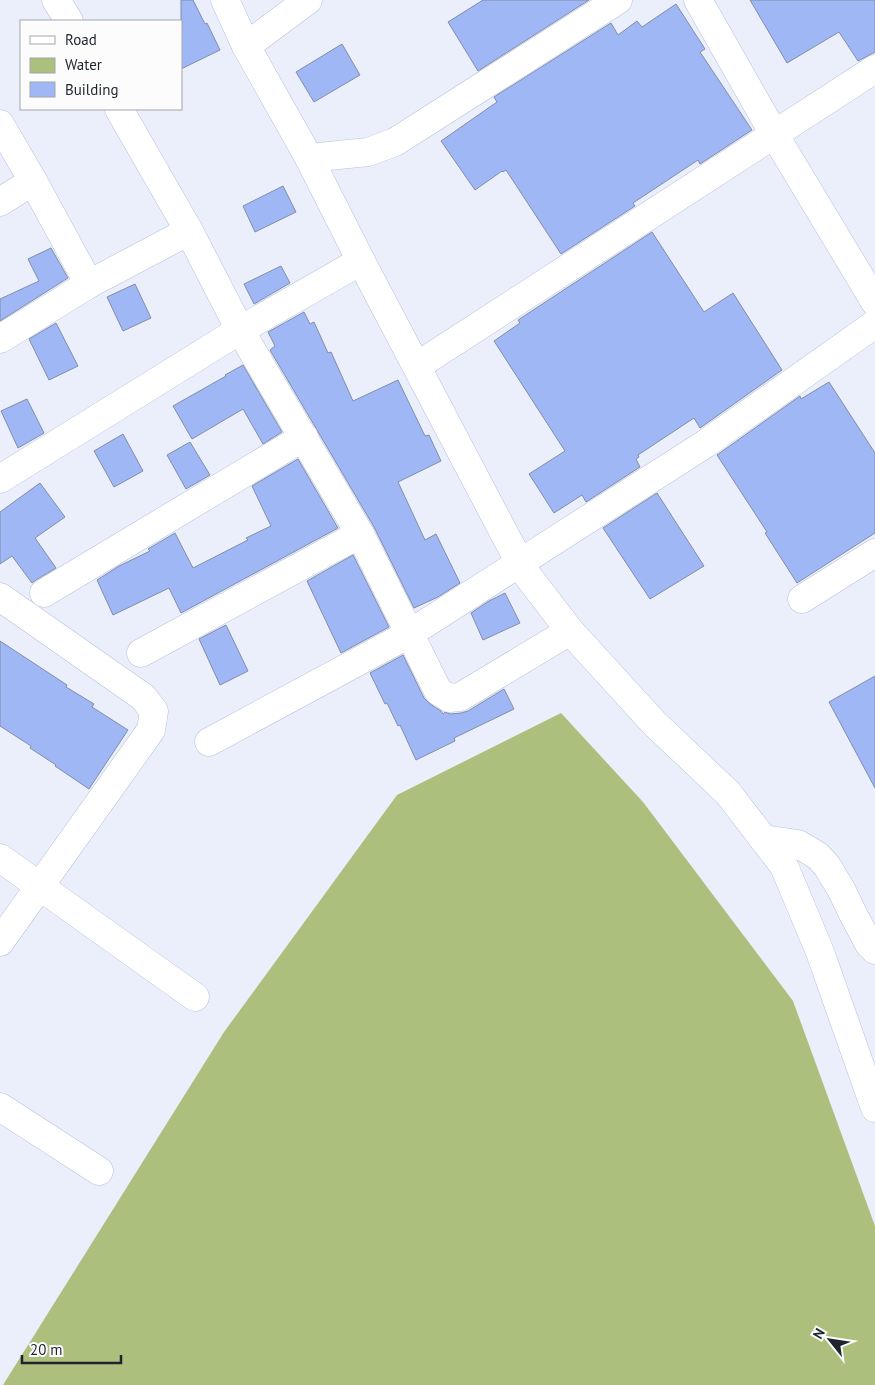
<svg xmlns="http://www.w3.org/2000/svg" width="875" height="1385" viewBox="0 0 875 1385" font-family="'PT Sans',sans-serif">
<rect width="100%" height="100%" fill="#eaeffb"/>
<!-- water -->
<path fill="#acbf7d" d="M 561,713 L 643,802 L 793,1001 L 875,1226 L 875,1385 L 3,1385 L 224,1032 L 397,795 Z"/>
<!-- building -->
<g fill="#9fb7f4" stroke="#828da8">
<path d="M 181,0 L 193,0 L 205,24 L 207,23 L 220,50 L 181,69 Z"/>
<path d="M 483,0 L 589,0 L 478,71 L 448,22 Z"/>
<path d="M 750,0 L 875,0 L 875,52 L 858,61 L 839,32 L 787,63 Z"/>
<path d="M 676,4 L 705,49 L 700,52 L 752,130 L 700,164 L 698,160 L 633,203 L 635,206 L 561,254 L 506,170 L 503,172 L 502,171 L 475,190 L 441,141 L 497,102 L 494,97 L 611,23 L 618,35 L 637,21 L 642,27 Z"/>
<path d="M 342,44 L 360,75 L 314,102 L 296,72 Z"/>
<path d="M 283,186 L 296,212 L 255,232 L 243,206 Z"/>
<path d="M 652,232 L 704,312 L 733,293 L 782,370 L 700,428 L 694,418 L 638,455 L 639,457 L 636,459 L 640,467 L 586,502 L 582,495 L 554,513 L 529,474 L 565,451 L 494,341 L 520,323 L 518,320 Z"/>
<path d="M 51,248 L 68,278 L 0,321 L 0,299 L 39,281 L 28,259 Z"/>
<path d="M 281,266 L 290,283 L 254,304 L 244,284 Z"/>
<path d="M 135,284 L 151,318 L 123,331 L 107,297 Z"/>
<path d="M 304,312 L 310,324 L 314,322 L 328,353 L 331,352 L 353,401 L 398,380 L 425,436 L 429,435 L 441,461 L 398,482 L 425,540 L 436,534 L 460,583 L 438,597 L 414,608 L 374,527 L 270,350 L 275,346 L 268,332 Z"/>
<path d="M 56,323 L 78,366 L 49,380 L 29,339 Z"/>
<path d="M 243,365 L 282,432 L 263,444 L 243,409 L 192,439 L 173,406 L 226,376 L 225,375 Z"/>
<path d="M 829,382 L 875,453 L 875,533 L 797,583 L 765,533 L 767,532 L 717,455 L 800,396 L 801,399 Z"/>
<path d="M 27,399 L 44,433 L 18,448 L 1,411 Z"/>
<path d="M 123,434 L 143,471 L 114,487 L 94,451 Z"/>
<path d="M 190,442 L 210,475 L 186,489 L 167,455 Z"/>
<path d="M 298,459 L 338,528 L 181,613 L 169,588 L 113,615 L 97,580 L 119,566 L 150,551 L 148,549 L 175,533 L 193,568 L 248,540 L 246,538 L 271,526 L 252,486 Z"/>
<path d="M 40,483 L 65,517 L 35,538 L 56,568 L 36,580 L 32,583 L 12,556 L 0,564 L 0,512 Z"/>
<path d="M 657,493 L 704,566 L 650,599 L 603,528 Z"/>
<path d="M 353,555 L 389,627 L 341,653 L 307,581 Z"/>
<path d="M 505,593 L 520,623 L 483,640 L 471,613 L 489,601 Z"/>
<path d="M 226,625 L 248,671 L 220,685 L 199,639 Z"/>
<path d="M 0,641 L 67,685 L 66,687 L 94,704 L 92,707 L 128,730 L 89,789 L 55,766 L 56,765 L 30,748 L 31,746 L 0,726 Z"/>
<path d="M 403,655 L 424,698 L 430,704 L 441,711 L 443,714 L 445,712 L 450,714 L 461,713 L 468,711 L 504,689 L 514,709 L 454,738 L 455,741 L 416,760 L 400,725 L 398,726 L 387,703 L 385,704 L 370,673 Z"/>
<path d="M 875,676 L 875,788 L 829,702 Z"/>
</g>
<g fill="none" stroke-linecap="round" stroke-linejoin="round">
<defs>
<g id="minor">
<path d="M 56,0 L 69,21"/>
<path d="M 225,0 L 246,46 L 309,158 L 361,261 L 524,571 L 570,631 L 654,723 L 728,793 L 784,866 L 820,952 L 875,1108"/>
<path d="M 698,0 L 774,134 L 875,302"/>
<path d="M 246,46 L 308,0"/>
<path d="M 119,109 L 189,231 L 240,330 L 360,534 L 438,691 L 449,698 L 460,697 L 570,631"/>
<path d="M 0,124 L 33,181 L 89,284 L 189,231"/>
<path d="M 309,158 L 368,152 L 395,142 L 618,0"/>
<path d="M 0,202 L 33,181"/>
<path d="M 0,339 L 89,284"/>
<path d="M 417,366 L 875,69"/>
<path d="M 0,479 L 240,330 L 361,261"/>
<path d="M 44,593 L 304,437"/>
<path d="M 0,597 L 143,697 L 154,711 L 151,730 L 0,942"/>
<path d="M 802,599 L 875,553"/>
<path d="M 141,653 L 360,534"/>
<path d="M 209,742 L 409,634 L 705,444 L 875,324"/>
<path d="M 763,839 L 798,844 L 818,856 L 827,866 L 841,889 L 853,914 L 869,944 L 875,950"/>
<path d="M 0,858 L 195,997"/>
<path d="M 0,1107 L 99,1171"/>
</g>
</defs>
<!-- minor casing -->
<use href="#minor" stroke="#b5c1de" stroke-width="29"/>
<!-- minor -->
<use href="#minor" stroke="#fff" stroke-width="28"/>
</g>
<!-- legend -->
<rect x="20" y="20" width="162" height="90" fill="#fcfcfc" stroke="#a3a5aa"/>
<rect x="30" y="36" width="25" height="8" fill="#ffffff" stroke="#a3a5aa"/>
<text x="65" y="45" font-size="15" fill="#1e232e">Road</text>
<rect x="30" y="58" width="25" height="15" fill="#acbf7d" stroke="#a3a5aa"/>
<text x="65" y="70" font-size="15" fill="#1e232e">Water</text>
<rect x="30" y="82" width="25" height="15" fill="#9fb7f4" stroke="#a3a5aa"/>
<text x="65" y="95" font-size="15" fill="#1e232e">Building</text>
<!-- north arrow -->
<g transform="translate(830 1340) rotate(300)" stroke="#fcfcfc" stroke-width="4" paint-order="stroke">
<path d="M0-4L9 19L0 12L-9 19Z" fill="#1e232e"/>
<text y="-8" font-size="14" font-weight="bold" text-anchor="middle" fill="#1e232e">N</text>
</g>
<!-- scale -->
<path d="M22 1355v8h99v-8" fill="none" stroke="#1e232e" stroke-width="2.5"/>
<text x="30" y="1355" font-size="15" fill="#1e232e" stroke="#fcfcfc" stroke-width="4" paint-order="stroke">20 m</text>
</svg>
